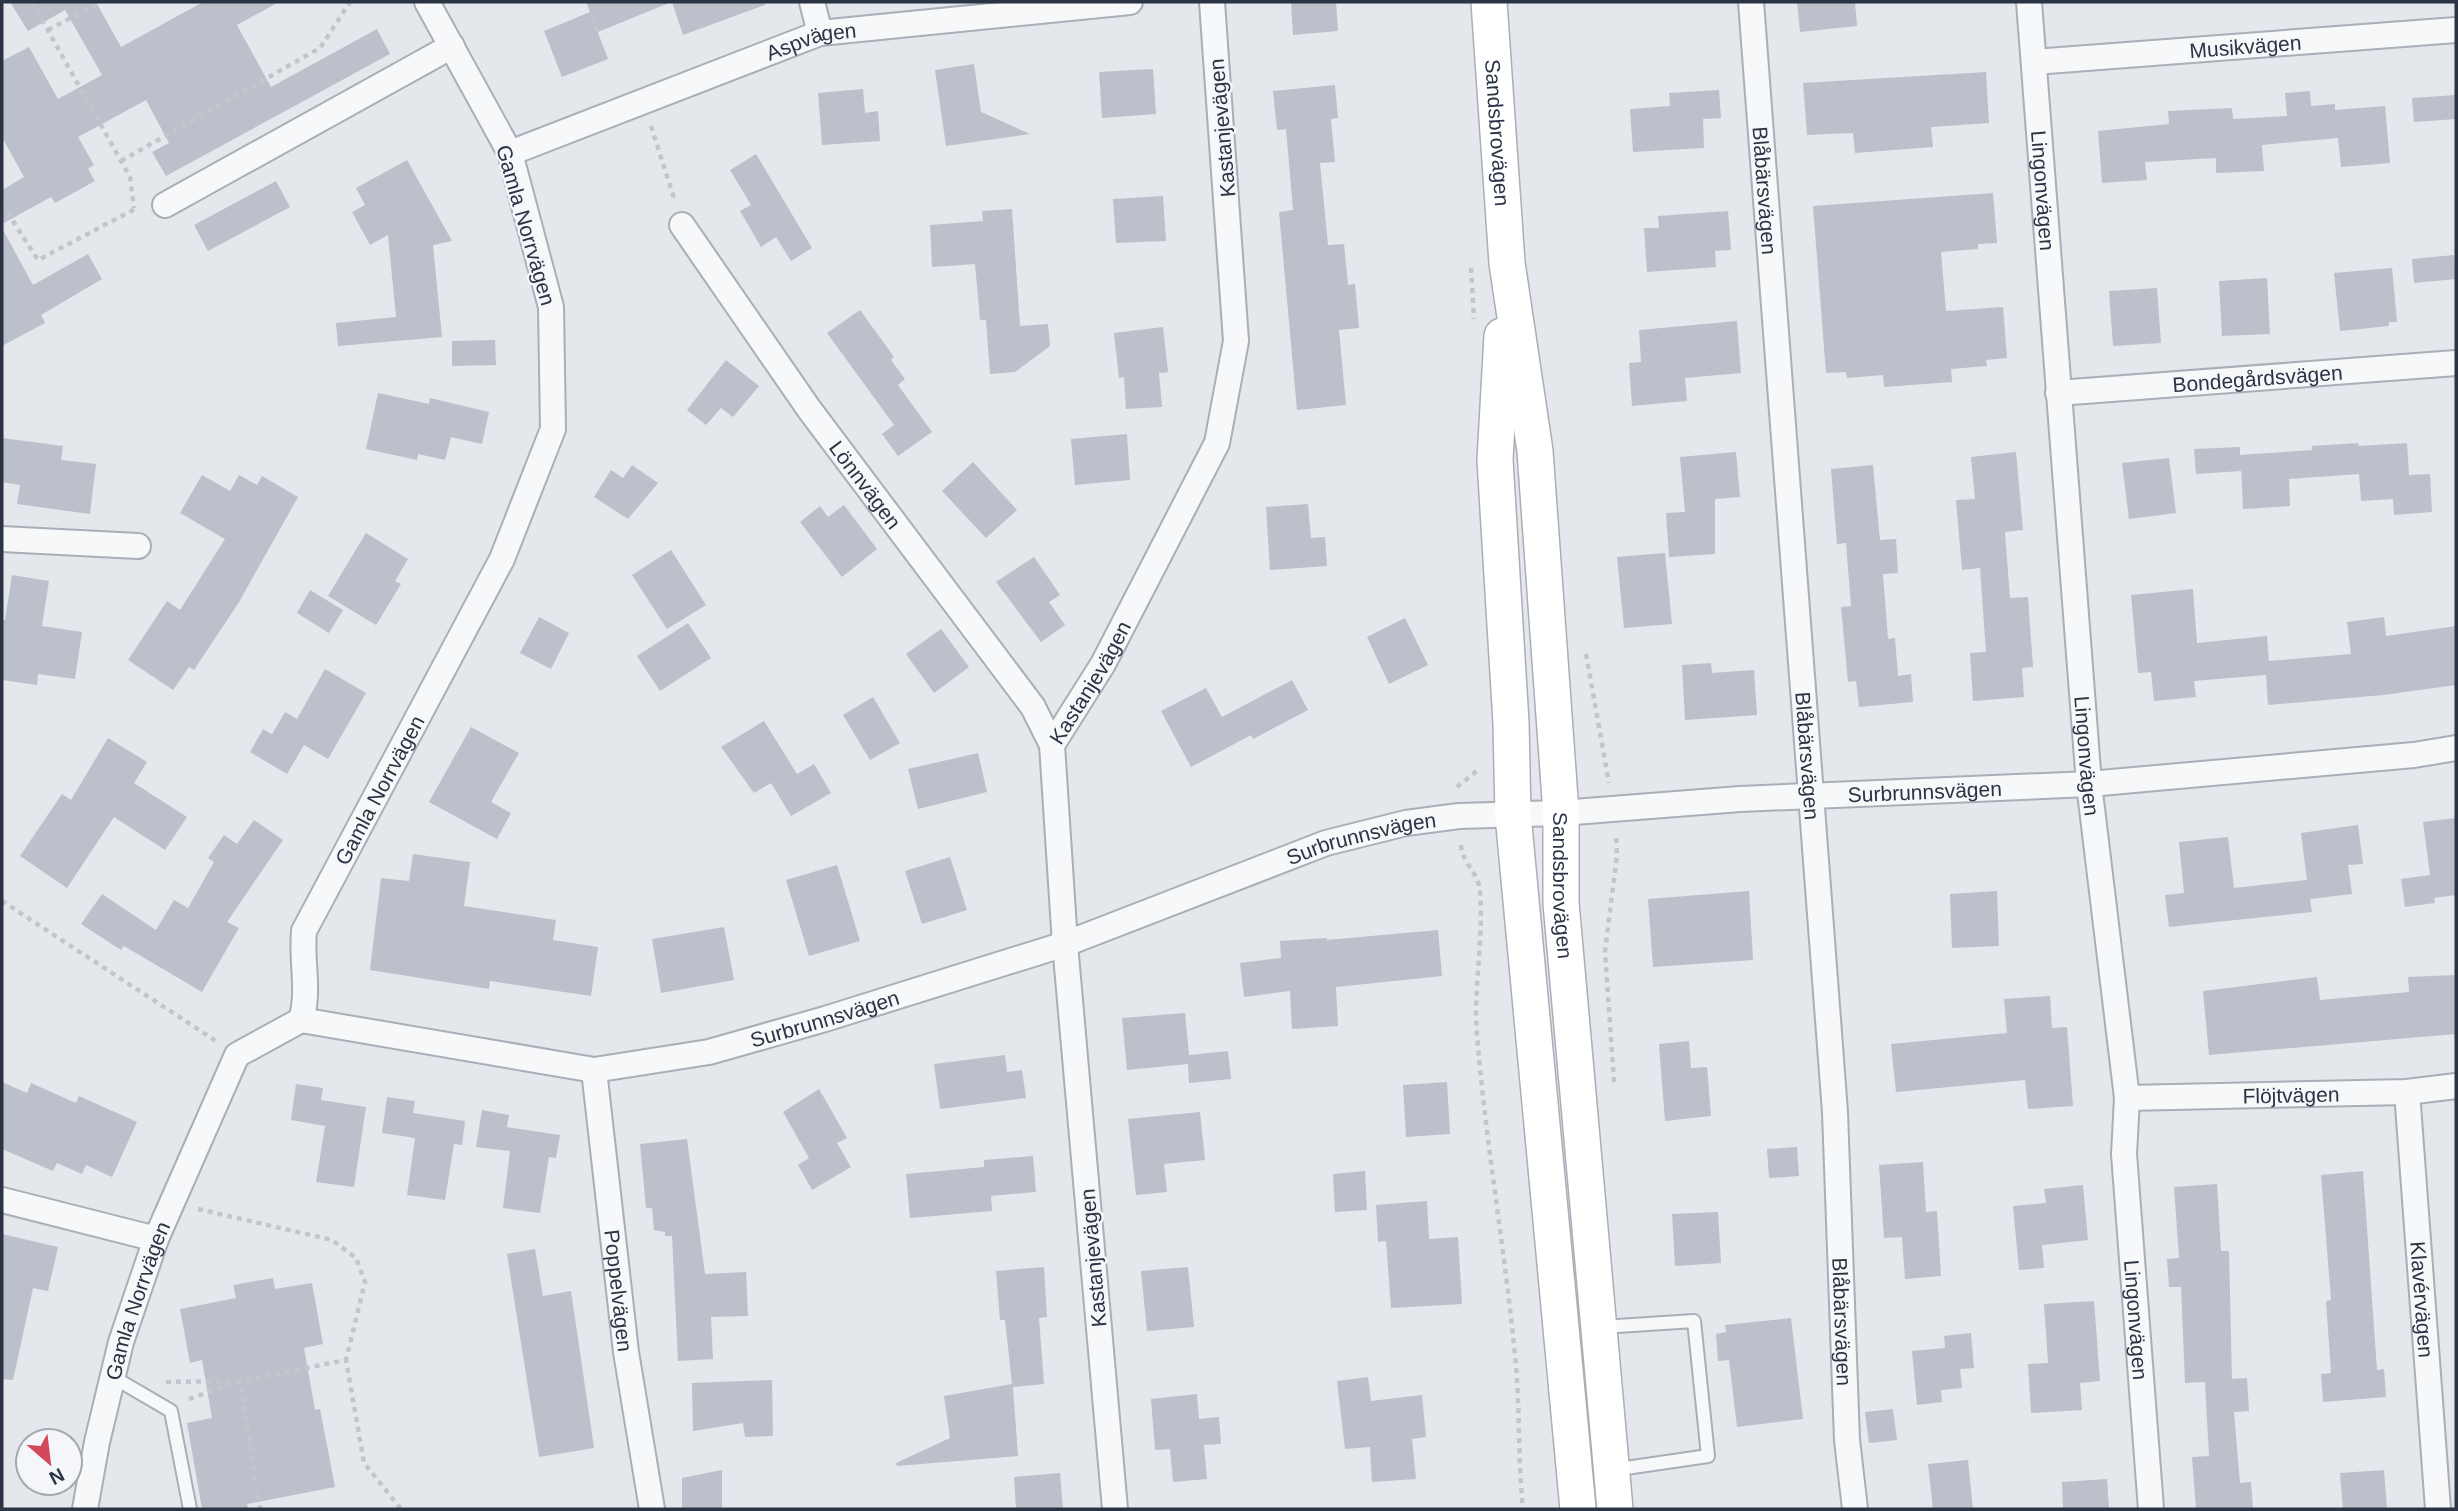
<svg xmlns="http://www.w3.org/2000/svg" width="2458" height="1511" viewBox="0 0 2458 1511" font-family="Helvetica,sans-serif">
<rect width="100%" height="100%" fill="#e4e7ec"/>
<!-- building -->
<g fill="#bbc0ca">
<path d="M 10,2 L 96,2 L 121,47 L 203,2 L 279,2 L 237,25 L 271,87 L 377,29 L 390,54 L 166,176 L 152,152 L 169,143 L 146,100 L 78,137 L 94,165 L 88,169 L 95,181 L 55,203 L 51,197 L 2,224 L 2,190 L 24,177 L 2,137 L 2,61 L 29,47 L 58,99 L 102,75 L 65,10 L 28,31 Z"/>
<path d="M 586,2 L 669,2 L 669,3 L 598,32 Z"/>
<path d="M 672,2 L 764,2 L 765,5 L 683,35 Z"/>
<path d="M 1291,2 L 1336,2 L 1338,31 L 1293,35 Z"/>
<path d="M 1797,2 L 1855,2 L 1857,26 L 1800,32 Z"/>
<path d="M 590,12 L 608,59 L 562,77 L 544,31 Z"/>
<path d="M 974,64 L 981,112 L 1030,134 L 946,146 L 935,70 Z"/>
<path d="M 1153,69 L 1156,114 L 1102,118 L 1099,72 Z"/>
<path d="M 1986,72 L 1989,123 L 1931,127 L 1933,147 L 1855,153 L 1853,133 L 1807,135 L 1803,83 Z"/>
<path d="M 1335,85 L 1338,118 L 1331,119 L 1335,162 L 1320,163 L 1328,245 L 1344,244 L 1348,285 L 1355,284 L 1359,328 L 1339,330 L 1346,405 L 1297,410 L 1279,212 L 1293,210 L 1286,129 L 1277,130 L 1273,91 Z"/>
<path d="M 863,89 L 865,113 L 878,111 L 880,141 L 822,145 L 818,93 Z"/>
<path d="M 1719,90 L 1721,118 L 1703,119 L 1704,148 L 1633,152 L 1630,109 L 1670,106 L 1669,93 Z"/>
<path d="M 2310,91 L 2311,106 L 2335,104 L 2335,110 L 2385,106 L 2390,163 L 2341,167 L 2338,138 L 2262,145 L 2264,171 L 2216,173 L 2216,158 L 2145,162 L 2147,180 L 2102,183 L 2098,131 L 2169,124 L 2168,111 L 2232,108 L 2233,119 L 2287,116 L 2285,93 Z"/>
<path d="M 2456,95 L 2456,119 L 2414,122 L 2412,98 Z"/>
<path d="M 756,154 L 812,248 L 791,261 L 776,237 L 761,247 L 740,211 L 751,205 L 730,170 Z"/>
<path d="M 407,160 L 452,241 L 433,245 L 442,337 L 338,346 L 336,323 L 396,317 L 388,235 L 370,245 L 352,212 L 365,205 L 356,188 Z"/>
<path d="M 276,181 L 290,207 L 208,251 L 194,225 Z"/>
<path d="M 1993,193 L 1997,243 L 1978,244 L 1978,249 L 1941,252 L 1946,311 L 2003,307 L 2007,358 L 1986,360 L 1987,366 L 1951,369 L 1952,382 L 1884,387 L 1883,375 L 1847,378 L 1846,372 L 1826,373 L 1813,206 Z"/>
<path d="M 1163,196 L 1166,241 L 1116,243 L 1113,199 Z"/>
<path d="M 1012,209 L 1020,326 L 1048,324 L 1050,346 L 1015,372 L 990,374 L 986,320 L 980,320 L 975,264 L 932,267 L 930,225 L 983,221 L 982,211 Z"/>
<path d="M 1728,211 L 1731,250 L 1715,251 L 1716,267 L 1647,272 L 1644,228 L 1659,228 L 1658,216 Z"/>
<path d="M 2,228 L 33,285 L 88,254 L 102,279 L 41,315 L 45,323 L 2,346 Z"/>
<path d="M 2454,255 L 2456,279 L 2414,283 L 2412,259 Z"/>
<path d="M 2392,268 L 2397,322 L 2389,322 L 2389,326 L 2340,331 L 2334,273 Z"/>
<path d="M 2267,278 L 2270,334 L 2222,336 L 2219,281 Z"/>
<path d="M 2157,288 L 2161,343 L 2113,346 L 2109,291 Z"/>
<path d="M 860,310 L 894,357 L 891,360 L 905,379 L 898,385 L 932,432 L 898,456 L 882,434 L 894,425 L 827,333 Z"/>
<path d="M 1737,321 L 1741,373 L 1685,378 L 1687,401 L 1632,406 L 1629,363 L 1641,362 L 1639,330 Z"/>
<path d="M 1163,327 L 1168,372 L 1159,373 L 1162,407 L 1126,409 L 1124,377 L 1119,378 L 1114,333 Z"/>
<path d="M 495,340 L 496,365 L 452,366 L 452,341 Z"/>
<path d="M 726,360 L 759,386 L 733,417 L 721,408 L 706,425 L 687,410 Z"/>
<path d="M 378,393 L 429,404 L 430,398 L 489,412 L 482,444 L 451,437 L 445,460 L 418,454 L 417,460 L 366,449 Z"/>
<path d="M 1127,434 L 1130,480 L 1075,485 L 1071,439 Z"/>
<path d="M 2,438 L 63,446 L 61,460 L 96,464 L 90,514 L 17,504 L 20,485 L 2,482 Z"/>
<path d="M 2358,443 L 2359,446 L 2407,443 L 2409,475 L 2430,474 L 2432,512 L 2394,515 L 2393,499 L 2361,501 L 2359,474 L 2289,479 L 2290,506 L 2243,509 L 2241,464 L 2241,471 L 2196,474 L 2194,449 L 2240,447 L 2240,455 L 2312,450 L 2312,446 Z"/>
<path d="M 1736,452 L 1740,497 L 1715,499 L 1715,554 L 1669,557 L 1666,513 L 1685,512 L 1680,457 Z"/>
<path d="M 2016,452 L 2023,530 L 2005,532 L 2010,598 L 2028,597 L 2033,667 L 2022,668 L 2024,697 L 1973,701 L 1970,653 L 1986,652 L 1980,568 L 1962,570 L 1956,500 L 1975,499 L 1971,457 Z"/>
<path d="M 2169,458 L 2176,513 L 2129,519 L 2122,463 Z"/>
<path d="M 973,462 L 1017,510 L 986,538 L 942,491 Z"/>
<path d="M 632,465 L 658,483 L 628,519 L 594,497 L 611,470 L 623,478 Z"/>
<path d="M 1873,465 L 1880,540 L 1896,539 L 1898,573 L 1883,574 L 1888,639 L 1895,638 L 1898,676 L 1911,674 L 1913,702 L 1859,707 L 1856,681 L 1848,682 L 1841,607 L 1851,606 L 1846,543 L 1837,544 L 1831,469 Z"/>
<path d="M 202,475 L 230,491 L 239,475 L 257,485 L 262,476 L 298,497 L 239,602 L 194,670 L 189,667 L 173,690 L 128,660 L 167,601 L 180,610 L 225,539 L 180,513 Z"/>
<path d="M 1308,504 L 1311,538 L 1325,537 L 1327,566 L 1270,570 L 1266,507 Z"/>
<path d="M 844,505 L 877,549 L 842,577 L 800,522 L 820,506 L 828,517 Z"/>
<path d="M 366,533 L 408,559 L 395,581 L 401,584 L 376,625 L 328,596 Z"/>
<path d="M 671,550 L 706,605 L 667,629 L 632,575 Z"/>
<path d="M 1665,553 L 1672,624 L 1624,628 L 1617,557 Z"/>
<path d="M 1034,557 L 1060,595 L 1049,602 L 1065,625 L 1041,642 L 996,582 Z"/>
<path d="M 12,575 L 49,581 L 42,626 L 82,632 L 75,679 L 38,674 L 37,685 L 2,680 L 2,620 L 5,620 Z"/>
<path d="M 2193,589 L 2197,643 L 2267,636 L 2269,661 L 2351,654 L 2347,622 L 2384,617 L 2386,636 L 2456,626 L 2456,685 L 2383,695 L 2268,705 L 2266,675 L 2194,681 L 2196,697 L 2154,701 L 2151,672 L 2138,673 L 2131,595 Z"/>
<path d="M 310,590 L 343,610 L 329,633 L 297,613 Z"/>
<path d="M 539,617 L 569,633 L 551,669 L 520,653 Z"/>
<path d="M 1405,618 L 1428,665 L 1389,684 L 1367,637 Z"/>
<path d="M 688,623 L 711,658 L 660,691 L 637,656 Z"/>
<path d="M 941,629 L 969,667 L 934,693 L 906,654 Z"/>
<path d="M 1711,663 L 1712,673 L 1754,670 L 1757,715 L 1685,720 L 1682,665 Z"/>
<path d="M 325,669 L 366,693 L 328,759 L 304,745 L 287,774 L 250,752 L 263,729 L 272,734 L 285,712 L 297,719 Z"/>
<path d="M 1292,680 L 1308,710 L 1253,739 L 1251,735 L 1191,767 L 1161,711 L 1206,688 L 1222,717 Z"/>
<path d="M 873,697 L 900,743 L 870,760 L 843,715 Z"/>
<path d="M 764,721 L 797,774 L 814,764 L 831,793 L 791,816 L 771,783 L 754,793 L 721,747 Z"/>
<path d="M 471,727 L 519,753 L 491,802 L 511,813 L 497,839 L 429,802 Z"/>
<path d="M 108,738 L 147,762 L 134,783 L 187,817 L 165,850 L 114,817 L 67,888 L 20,856 L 62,794 L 71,800 Z"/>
<path d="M 978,753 L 987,792 L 918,809 L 908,769 Z"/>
<path d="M 2456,818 L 2456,895 L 2434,898 L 2435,903 L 2405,907 L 2401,879 L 2430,875 L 2423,822 Z"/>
<path d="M 254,820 L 283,840 L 227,922 L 239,928 L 202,992 L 124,946 L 121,950 L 81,924 L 102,894 L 156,930 L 174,900 L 188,908 L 214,862 L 208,858 L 224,835 L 237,844 Z"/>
<path d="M 2358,825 L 2363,864 L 2348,865 L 2352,894 L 2310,899 L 2312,912 L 2169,927 L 2165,895 L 2184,893 L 2179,842 L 2228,837 L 2234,888 L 2307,880 L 2301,833 Z"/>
<path d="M 413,854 L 470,862 L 464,906 L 556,920 L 553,940 L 598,947 L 591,996 L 490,981 L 489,989 L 370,970 L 381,878 L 409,881 Z"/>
<path d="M 950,857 L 967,910 L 922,924 L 905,871 Z"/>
<path d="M 837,865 L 860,941 L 809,956 L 786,880 Z"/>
<path d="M 1749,891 L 1753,960 L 1653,967 L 1648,899 Z"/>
<path d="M 1997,891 L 1999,946 L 1952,948 L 1950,894 Z"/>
<path d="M 724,927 L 734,980 L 661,993 L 652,939 Z"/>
<path d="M 1438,930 L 1442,976 L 1336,987 L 1338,1026 L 1292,1029 L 1290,991 L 1244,997 L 1240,963 L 1281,958 L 1280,941 L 1327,938 L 1327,940 Z"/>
<path d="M 2456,975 L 2456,1034 L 2209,1055 L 2203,991 L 2317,977 L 2320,1000 L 2409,992 L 2408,977 Z"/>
<path d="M 2050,996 L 2052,1028 L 2067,1027 L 2073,1106 L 2028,1109 L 2025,1080 L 1896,1092 L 1891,1044 L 2007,1033 L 2004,999 Z"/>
<path d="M 1185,1013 L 1189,1055 L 1228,1051 L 1231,1079 L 1189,1083 L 1188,1064 L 1127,1070 L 1122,1018 Z"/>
<path d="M 1689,1041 L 1691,1068 L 1707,1067 L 1711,1116 L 1665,1121 L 1659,1044 Z"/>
<path d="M 1005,1055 L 1007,1072 L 1022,1070 L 1026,1098 L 940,1109 L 934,1064 Z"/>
<path d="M 2,1082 L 27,1093 L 31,1083 L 76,1103 L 79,1096 L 137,1122 L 112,1177 L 86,1165 L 82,1174 L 57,1163 L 53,1171 L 2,1149 Z"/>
<path d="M 1447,1082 L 1450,1134 L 1406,1137 L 1403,1085 Z"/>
<path d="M 296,1084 L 323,1088 L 321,1100 L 366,1107 L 354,1187 L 316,1182 L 325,1126 L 291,1120 Z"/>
<path d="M 819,1089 L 847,1138 L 837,1143 L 851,1167 L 812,1190 L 798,1165 L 809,1158 L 783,1112 Z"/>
<path d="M 387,1097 L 415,1101 L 413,1113 L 465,1121 L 462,1145 L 454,1144 L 445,1200 L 407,1195 L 415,1138 L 382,1133 Z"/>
<path d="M 482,1110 L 509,1115 L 507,1127 L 560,1135 L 556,1158 L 549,1157 L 540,1213 L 503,1208 L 510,1151 L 476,1147 Z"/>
<path d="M 1200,1112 L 1205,1160 L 1164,1164 L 1167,1192 L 1136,1195 L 1128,1119 Z"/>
<path d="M 687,1139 L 705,1274 L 746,1272 L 748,1316 L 711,1317 L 713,1359 L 678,1361 L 672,1236 L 665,1236 L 665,1232 L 654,1230 L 652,1208 L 646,1208 L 640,1144 Z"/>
<path d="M 1797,1147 L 1799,1176 L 1769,1178 L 1767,1149 Z"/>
<path d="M 1033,1156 L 1036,1192 L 991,1196 L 992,1211 L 910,1218 L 906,1174 L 984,1167 L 984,1160 Z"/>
<path d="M 1923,1162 L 1926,1212 L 1937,1211 L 1941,1276 L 1905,1279 L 1902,1237 L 1884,1238 L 1879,1165 Z"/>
<path d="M 1365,1171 L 1367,1210 L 1335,1212 L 1333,1174 Z"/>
<path d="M 2363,1171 L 2377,1370 L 2384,1369 L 2386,1397 L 2323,1402 L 2321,1374 L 2331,1373 L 2326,1301 L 2331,1300 L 2321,1175 Z"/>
<path d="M 2217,1184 L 2221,1251 L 2229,1251 L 2232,1379 L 2247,1378 L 2249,1411 L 2234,1412 L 2240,1483 L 2251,1482 L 2253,1509 L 2196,1509 L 2192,1457 L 2209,1456 L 2205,1382 L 2185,1383 L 2181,1287 L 2169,1287 L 2167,1259 L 2179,1258 L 2174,1187 Z"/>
<path d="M 2083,1185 L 2088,1240 L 2042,1245 L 2044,1268 L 2019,1270 L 2013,1206 L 2046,1203 L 2044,1189 Z"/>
<path d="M 1427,1201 L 1429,1239 L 1458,1237 L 1462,1304 L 1391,1308 L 1386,1241 L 1378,1242 L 1376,1205 Z"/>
<path d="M 1718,1212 L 1721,1263 L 1675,1266 L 1672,1214 Z"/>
<path d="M 2,1234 L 58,1247 L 48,1291 L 33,1288 L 13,1380 L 2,1379 Z"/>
<path d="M 535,1249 L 543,1296 L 571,1291 L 594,1448 L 539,1457 L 507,1254 Z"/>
<path d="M 1044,1267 L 1047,1317 L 1039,1318 L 1044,1384 L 1013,1387 L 1018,1456 L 897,1466 L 896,1463 L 950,1438 L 944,1396 L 1012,1384 L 1005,1320 L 1000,1320 L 996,1271 Z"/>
<path d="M 1188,1267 L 1194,1327 L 1147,1331 L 1141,1271 Z"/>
<path d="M 273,1278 L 275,1289 L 312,1283 L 323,1344 L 304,1348 L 315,1410 L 320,1409 L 335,1487 L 247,1504 L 248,1509 L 202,1509 L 187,1423 L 212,1418 L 202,1360 L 190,1363 L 180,1309 L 236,1298 L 233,1285 Z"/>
<path d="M 2094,1301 L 2100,1381 L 2080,1383 L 2082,1410 L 2031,1413 L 2028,1364 L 2048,1363 L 2044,1304 Z"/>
<path d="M 1791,1318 L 1803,1419 L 1737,1427 L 1729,1360 L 1718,1361 L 1716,1334 L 1726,1332 L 1725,1325 Z"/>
<path d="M 1971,1333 L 1974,1368 L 1960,1369 L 1962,1388 L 1941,1390 L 1942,1402 L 1917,1405 L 1912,1351 L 1945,1348 L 1944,1336 Z"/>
<path d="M 1368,1377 L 1371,1401 L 1422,1395 L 1426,1437 L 1412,1439 L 1416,1479 L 1372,1482 L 1370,1447 L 1345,1449 L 1337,1381 Z"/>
<path d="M 772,1380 L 773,1436 L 745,1437 L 743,1423 L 693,1431 L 692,1383 Z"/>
<path d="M 1197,1394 L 1199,1419 L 1219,1417 L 1221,1444 L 1204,1445 L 1207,1479 L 1173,1482 L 1170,1449 L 1155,1450 L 1151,1399 Z"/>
<path d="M 1893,1409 L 1897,1440 L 1869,1443 L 1865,1412 Z"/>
<path d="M 1968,1460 L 1973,1509 L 1933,1509 L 1928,1464 Z"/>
<path d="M 722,1470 L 722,1509 L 682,1509 L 682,1478 Z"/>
<path d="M 2384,1470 L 2387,1509 L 2343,1509 L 2340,1473 Z"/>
<path d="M 1060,1473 L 1063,1509 L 1016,1509 L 1014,1477 Z"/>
<path d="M 2107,1479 L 2109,1509 L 2063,1509 L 2062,1482 Z"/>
</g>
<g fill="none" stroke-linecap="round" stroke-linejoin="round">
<defs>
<g id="lane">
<path d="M 1602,1327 L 1694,1321 L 1708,1456 L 1612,1470"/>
<path d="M 113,1377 L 171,1411 L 190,1509"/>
</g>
<g id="street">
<path d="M 812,2 L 820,33"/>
<path id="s1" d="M 1751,2 L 1835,1112 L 1847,1440 L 1855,1509"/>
<path id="s2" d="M 2029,2 L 2089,784 L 2127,1098 L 2124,1154 L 2151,1509"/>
<path id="s3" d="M 2034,62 L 2456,30"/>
<path id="s4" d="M 510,153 L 820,33 L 1130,2"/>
<path d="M 165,205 L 452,46"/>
<path id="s5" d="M 682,225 L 809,409 L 1033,707 L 1052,745"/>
<path id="s6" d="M 2058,393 L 2456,363"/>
<path d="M 2,539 L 138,546"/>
<path id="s7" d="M 301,1020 L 594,1070 L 709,1052 L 825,1019 L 1065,944 L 1326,843 L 1406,823 L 1459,816 L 1561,813 L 1740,799 L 2089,784 L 2414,755 L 2456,748"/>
<path id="s8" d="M 594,1070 L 626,1352 L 652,1509"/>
<path id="s9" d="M 2407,1092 L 2438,1509"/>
<path id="s10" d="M 2127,1098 L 2407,1092 L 2456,1086"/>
<path d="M 2,1200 L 156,1239"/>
<path id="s11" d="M 85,1509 L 97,1442 L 121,1342 L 156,1239 L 237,1055 L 301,1020 C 310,992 301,961 304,931 L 502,559 L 553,429 L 551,307 L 510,153 L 427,2"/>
<path id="s12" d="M 1115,1509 L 1065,944 L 1052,745 L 1103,664 L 1217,443 L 1236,341 L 1212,2"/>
</g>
<g id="secondary">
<path id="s13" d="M 1489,2 L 1507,263 L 1535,451 L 1561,813 L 1561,903 L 1615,1509"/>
<path d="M 1502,336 L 1495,460 L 1511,723 L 1513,815 L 1578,1509"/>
</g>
</defs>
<!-- lane casing -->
<use href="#lane" stroke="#a9aeb7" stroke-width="16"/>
<!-- street casing -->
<use href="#street" stroke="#a9aeb7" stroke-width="28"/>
<!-- secondary casing -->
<use href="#secondary" stroke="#a9aeb7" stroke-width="38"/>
<!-- path -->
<g stroke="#c2c5cb" stroke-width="4.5" stroke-dasharray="5 5" stroke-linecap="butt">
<path d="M 32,2 L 130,177 L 134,208"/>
<path d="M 48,30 L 101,2"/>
<path d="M 651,126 L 674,198"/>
<path d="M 121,161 L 320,48 L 350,2"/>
<path d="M 2,204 L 38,260 L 137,208"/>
<path d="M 1471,268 L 1474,319"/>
<path d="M 1586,654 L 1609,783"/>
<path d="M 1457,787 L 1478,770"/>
<path d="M 1461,845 C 1462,864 1479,872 1480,892 C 1484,939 1473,988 1477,1035 C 1486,1146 1506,1256 1516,1366 C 1520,1414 1518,1462 1523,1509"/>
<path d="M 2,901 L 216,1041"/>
<path d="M 1614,1082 L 1605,951 L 1617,855 L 1616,837"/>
<path d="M 198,1209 L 332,1240 L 356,1258 L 365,1282 L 346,1360"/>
<path d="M 166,1382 L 240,1381 L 346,1360 L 364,1463 L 401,1509"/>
<path d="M 189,1399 L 240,1381 L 260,1509"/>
</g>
<!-- lane -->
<use href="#lane" stroke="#f7f8fa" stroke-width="12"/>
<!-- street -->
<use href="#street" stroke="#f7f8fa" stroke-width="24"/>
<!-- secondary -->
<use href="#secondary" stroke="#fff" stroke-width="35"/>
</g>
<g text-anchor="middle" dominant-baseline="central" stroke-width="5" stroke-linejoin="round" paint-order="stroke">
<!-- street labels -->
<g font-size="21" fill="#2b3445" stroke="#f4f6f9">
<text stroke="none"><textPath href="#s4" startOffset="322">Aspvägen</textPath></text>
<text stroke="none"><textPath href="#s3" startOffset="212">Musikvägen</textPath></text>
<text transform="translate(1222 128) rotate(-95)">Kastanjevägen</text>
<text stroke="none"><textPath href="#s13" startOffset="131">Sandsbrovägen</textPath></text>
<text stroke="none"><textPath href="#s1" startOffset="189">Blåbärsvägen</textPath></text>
<text stroke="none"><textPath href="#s2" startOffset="189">Lingonvägen</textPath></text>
<text transform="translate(526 225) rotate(74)">Gamla Norrvägen</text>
<text stroke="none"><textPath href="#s6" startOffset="200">Bondegårdsvägen</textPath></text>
<text stroke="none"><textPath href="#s5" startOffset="318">Lönnvägen</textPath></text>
<text stroke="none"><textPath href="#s12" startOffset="840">Kastanjevägen</textPath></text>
<text stroke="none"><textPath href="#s1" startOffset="756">Blåbärsvägen</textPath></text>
<text stroke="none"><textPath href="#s2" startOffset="756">Lingonvägen</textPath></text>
<text stroke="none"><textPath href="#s11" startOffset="803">Gamla Norrvägen</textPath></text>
<text stroke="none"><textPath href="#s7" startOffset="1668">Surbrunnsvägen</textPath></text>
<text stroke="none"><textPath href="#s7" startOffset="1101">Surbrunnsvägen</textPath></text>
<text stroke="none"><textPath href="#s13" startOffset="887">Sandsbrovägen</textPath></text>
<text stroke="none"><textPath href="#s7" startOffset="534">Surbrunnsvägen</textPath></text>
<text stroke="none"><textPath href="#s10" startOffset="164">Flöjtvägen</textPath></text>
<text transform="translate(1093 1258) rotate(-95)">Kastanjevägen</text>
<text stroke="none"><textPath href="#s8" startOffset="222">Poppelvägen</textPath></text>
<text stroke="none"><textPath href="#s11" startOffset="215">Gamla Norrvägen</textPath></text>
<text stroke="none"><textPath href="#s9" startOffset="208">Klavérvägen</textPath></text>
<text stroke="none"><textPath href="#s2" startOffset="1323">Lingonvägen</textPath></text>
<text stroke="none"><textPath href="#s1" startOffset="1323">Blåbärsvägen</textPath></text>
</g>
</g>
<!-- border -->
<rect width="2458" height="1511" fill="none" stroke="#2b3445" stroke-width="7"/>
<!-- north arrow -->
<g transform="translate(49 1462) rotate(152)"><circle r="33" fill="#f4f6f9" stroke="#a4a8b1" stroke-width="2"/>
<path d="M0-5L12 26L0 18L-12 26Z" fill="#d1495b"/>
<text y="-10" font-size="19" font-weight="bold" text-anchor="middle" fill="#2b3445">N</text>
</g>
</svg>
